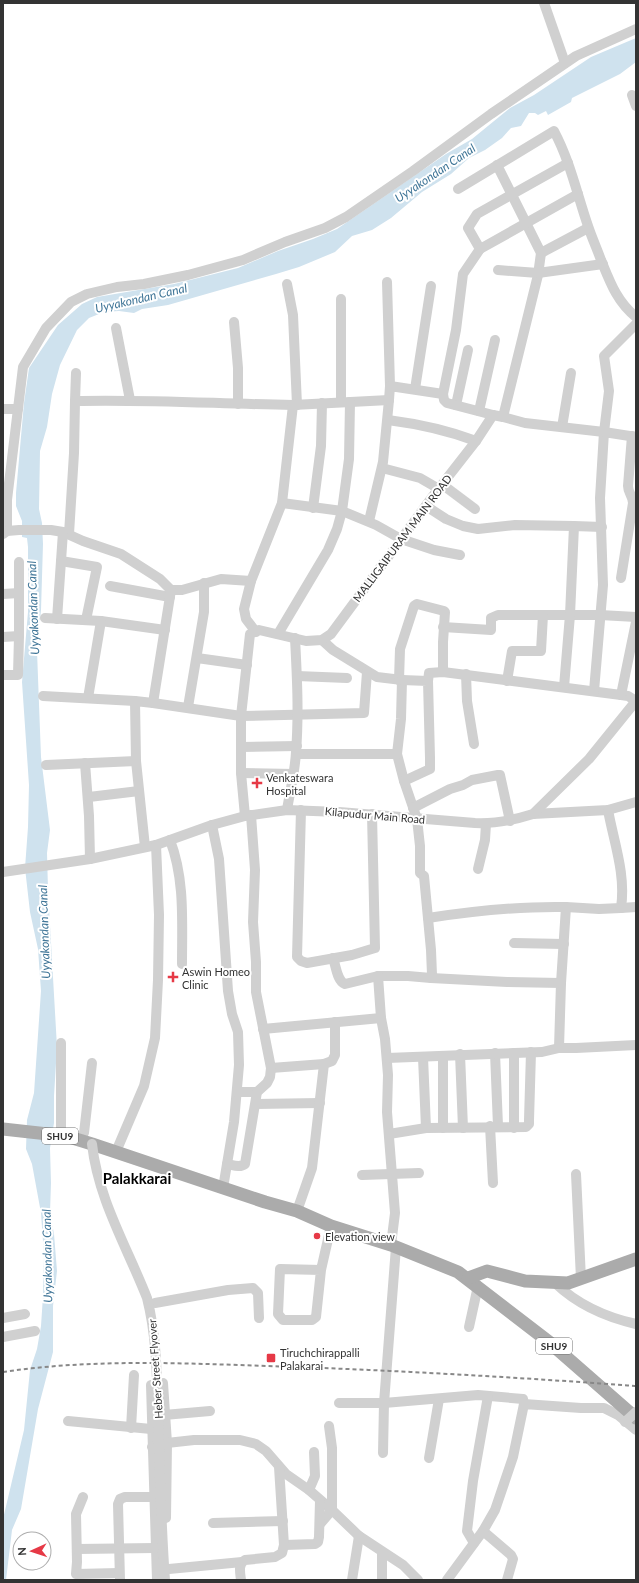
<svg xmlns="http://www.w3.org/2000/svg" width="639" height="1583" viewBox="0 0 639 1583" font-family="Lato,sans-serif">
<rect width="100%" height="100%" fill="#fff"/>
<!-- water -->
<path fill="#cfe2ee" d="M 636,38 L 636,62 L 620,74 L 572,98 L 571,102 L 548,115 L 546,111 L 538,115 L 535,113 L 529,113 L 521,126 L 511,128 L 502,138 L 485,150 L 469,158 L 451,174 L 422,192 L 391,218 L 372,230 L 352,236 L 335,252 L 299,267 L 276,274 L 168,305 L 142,309 L 134,313 L 119,311 L 104,312 L 89,318 L 77,330 L 60,365 L 52,394 L 47,427 L 40,451 L 39,509 L 42,523 L 43,544 L 41,610 L 37,651 L 41,757 L 50,830 L 47,853 L 48,890 L 57,1047 L 54,1096 L 54,1123 L 50,1148 L 51,1183 L 50,1213 L 54,1234 L 57,1271 L 53,1306 L 53,1352 L 38,1409 L 21,1509 L 12,1530 L 6,1580 L 3,1580 L 3,1519 L 24,1430 L 30,1370 L 37,1349 L 41,1326 L 43,1296 L 44,1255 L 41,1213 L 32,1164 L 26,1149 L 27,1120 L 34,1093 L 41,991 L 38,949 L 30,912 L 25,868 L 28,827 L 29,785 L 22,682 L 28,612 L 28,547 L 27,538 L 22,537 L 22,521 L 16,506 L 16,493 L 24,403 L 29,368 L 58,325 L 82,304 L 97,297 L 174,284 L 238,268 L 278,251 L 313,239 L 337,229 L 446,154 L 472,139 L 510,108 L 534,95 L 591,57 Z"/>
<g fill="none" stroke-linecap="round" stroke-linejoin="round">
<!-- minor -->
<g stroke="#d0d0d0" stroke-width="10">
<path d="M 544,3 L 565,63"/>
<path d="M 632,95 L 636,106"/>
<path d="M 497,165 L 541,253 L 538,275 L 503,417"/>
<path d="M 458,189 L 554,131 C 570,161 577,194 588,226 C 592,238 597,249 601,260 C 610,282 617,302 636,317"/>
<path d="M 480,249 L 578,194"/>
<path d="M 541,253 L 588,228"/>
<path d="M 498,270 L 538,273 L 603,264"/>
<path d="M 387,282 L 390,386"/>
<path d="M 287,284 L 293,315 L 297,405"/>
<path d="M 341,299 L 341,402"/>
<path d="M 234,322 L 238,368 L 238,404"/>
<path d="M 116,328 L 130,400"/>
<path d="M 76,373 L 75,401 C 148,399 220,404 293,405"/>
<path d="M 415,389 L 431,286"/>
<path d="M 443,394 L 456,330 L 463,274 L 480,249 L 468,228 L 477,214 L 568,163"/>
<path d="M 456,405 L 468,350"/>
<path d="M 3,409 L 18,409"/>
<path d="M 479,411 L 495,340"/>
<path d="M 388,420 C 419,424 447,430 476,441"/>
<path d="M 562,427 L 571,373"/>
<path d="M 382,468 L 420,478 L 439,489"/>
<path d="M 443,485 L 475,509"/>
<path d="M 282,503 L 342,511 L 376,525 L 401,539 L 434,550 L 460,555"/>
<path d="M 426,506 L 446,519 L 463,526 L 478,529 L 515,525 L 574,526"/>
<path d="M 313,508 L 321,446 L 322,403"/>
<path d="M 369,521 L 383,462 L 389,400"/>
<path d="M 7,531 L 7,500 L 23,367 L 46,328 L 71,302 L 87,294 L 117,287 L 144,284 L 188,275 L 243,260 L 285,242 L 325,228 L 346,217 L 413,171 L 491,114 L 576,56 L 636,29"/>
<path d="M 3,534 L 7,531 L 19,530 L 51,530 L 63,532 L 83,541 L 121,554 L 160,579 L 171,590 L 182,590 L 221,579 L 251,581 L 282,503 L 293,405 L 389,400 L 390,386 L 443,394 L 444,400 L 447,403 L 493,415"/>
<path d="M 69,534 L 74,453 L 75,401"/>
<path d="M 61,561 L 97,567 L 86,620"/>
<path d="M 621,578 L 633,503 C 633,496 628,493 628,486 L 632,436"/>
<path d="M 251,581 L 244,609 L 246,619 L 256,632"/>
<path d="M 110,586 L 170,597"/>
<path d="M 3,594 L 19,593"/>
<path d="M 45,618 L 101,621 L 165,630"/>
<path d="M 57,619 L 63,532"/>
<path d="M 443,627 L 491,630 L 491,618 L 498,615 L 600,615 L 636,617"/>
<path d="M 278,634 L 328,550 L 337,529 L 342,511 L 349,459 L 350,402"/>
<path d="M 3,637 L 19,636"/>
<path d="M 322,640 L 333,650 L 377,677 L 402,680 L 401,719 L 397,754 L 404,781 L 417,819 L 420,846 L 420,873 L 424,876 L 431,950 L 432,975 L 431,978 L 408,976 L 378,976 L 381,1018 L 385,1039 L 388,1075 L 387,1112 L 395,1213 L 391,1245"/>
<path d="M 197,658 L 247,665"/>
<path d="M 466,674 L 467,701 L 474,744"/>
<path d="M 3,675 L 18,675 L 19,636 L 19,562"/>
<path d="M 297,676 L 347,678"/>
<path d="M 399,680 L 400,649 L 414,606 L 417,604 L 444,611 L 445,612 L 443,642 L 443,672"/>
<path d="M 402,680 L 428,681 L 430,758 L 430,769 L 404,781"/>
<path d="M 428,681 L 429,673 L 443,672 L 621,695 L 628,696 L 636,701"/>
<path d="M 507,681 L 512,651 L 541,651 L 543,615"/>
<path d="M 564,687 L 570,615 L 574,526 L 602,527"/>
<path d="M 594,691 L 603,585 L 600,498 L 604,432 L 636,437"/>
<path d="M 621,695 L 636,622"/>
<path d="M 43,696 L 135,701"/>
<path d="M 88,698 L 101,621"/>
<path d="M 153,703 L 241,716 L 364,713 L 367,672"/>
<path d="M 188,707 L 204,612 L 204,583"/>
<path d="M 241,747 L 297,746"/>
<path d="M 296,754 L 397,754"/>
<path d="M 85,763 L 89,816 L 90,859"/>
<path d="M 46,765 L 136,761"/>
<path d="M 241,773 L 294,774"/>
<path d="M 89,797 L 139,791"/>
<path d="M 413,808 L 450,789 L 463,785 L 472,780 L 498,775 L 500,775 L 510,821"/>
<path d="M 287,810 C 290,791 295,772 296,752 C 299,714 297,676 295,638"/>
<path d="M 301,810 L 297,957 L 301,961 L 307,963 L 352,955 L 375,948 L 372,814"/>
<path d="M 533,814 L 608,810 L 636,802"/>
<path d="M 251,815 L 255,870 L 253,922 L 256,962 L 256,992 L 271,1068 L 324,1064"/>
<path d="M 245,816 L 241,773 L 241,716 L 250,634 L 259,630 L 306,641 L 322,640 L 331,634 L 433,496 L 476,441 L 493,415 L 503,417 L 525,423 L 604,432 L 609,391 L 604,356 L 636,324"/>
<path d="M 212,825 L 219,859 L 228,991 L 232,1014 L 238,1032 L 239,1065 L 234,1122 L 224,1182"/>
<path d="M 170,840 C 185,879 182,922 182,964"/>
<path d="M 145,847 L 136,761 L 135,701 L 153,703 L 171,590"/>
<path d="M 478,869 L 485,840 L 486,824"/>
<path d="M 3,872 L 90,859 L 156,845 L 212,825 L 245,816 L 287,810 L 339,812 L 475,823 C 495,824 514,820 533,814 L 589,759 L 636,701"/>
<path d="M 566,907 L 599,909 L 621,908 C 626,874 614,843 608,810"/>
<path d="M 621,908 L 636,907"/>
<path d="M 428,918 C 474,911 520,906 566,907 L 561,983 L 559,1048"/>
<path d="M 514,943 L 564,944"/>
<path d="M 333,958 C 336,966 337,981 345,984 L 378,976"/>
<path d="M 431,978 L 507,982 L 561,983"/>
<path d="M 263,1029 L 381,1018"/>
<path d="M 61,1043 L 61,1128"/>
<path d="M 495,1053 L 498,1126"/>
<path d="M 460,1054 L 463,1128"/>
<path d="M 443,1056 L 443,1128"/>
<path d="M 423,1057 L 426,1128"/>
<path d="M 387,1058 L 542,1052 L 559,1048 L 576,1048 L 636,1045"/>
<path d="M 237,1092 L 257,1092"/>
<path d="M 256,1104 L 320,1103"/>
<path d="M 490,1126 L 493,1183"/>
<path d="M 514,1128 L 514,1053"/>
<path d="M 84,1133 L 92,1063"/>
<path d="M 389,1134 L 426,1128 L 526,1127 L 529,1124 L 529,1120 L 531,1052"/>
<path d="M 118,1147 L 144,1086 L 155,1038 L 158,980 L 159,915 L 156,845"/>
<path d="M 227,1164 C 233,1165 240,1168 245,1164 L 257,1092 L 267,1083 L 270,1077 L 271,1068"/>
<path d="M 576,1174 L 581,1279"/>
<path d="M 362,1175 L 419,1173"/>
<path d="M 297,1211 L 312,1168 L 324,1064 L 332,1061 L 335,1055 L 335,1022"/>
<path d="M 321,1270 L 280,1269 L 278,1314 L 283,1320 L 312,1320 L 316,1317 L 321,1270 L 331,1226"/>
<path d="M 555,1283 C 578,1305 605,1317 636,1324"/>
<path d="M 155,1303 L 228,1290 L 253,1288 L 258,1293 L 259,1318"/>
<path d="M 3,1318 L 25,1314"/>
<path d="M 469,1327 L 478,1286"/>
<path d="M 3,1337 L 35,1331"/>
<path d="M 163,1383 L 167,1443 L 166,1518"/>
<path d="M 151,1385 L 157,1580"/>
<path d="M 339,1403 L 384,1403 L 478,1395 L 523,1399 L 524,1404"/>
<path d="M 164,1415 L 210,1411"/>
<path d="M 68,1421 L 151,1429"/>
<path d="M 131,1428 L 134,1375"/>
<path d="M 152,1447 L 167,1443 L 194,1440 L 240,1440 L 256,1444 L 266,1451 L 286,1474 L 309,1490 L 332,1510 L 359,1536 L 403,1565 L 418,1580"/>
<path d="M 383,1453 L 384,1403 L 396,1247"/>
<path d="M 429,1458 L 439,1399"/>
<path d="M 309,1490 L 315,1476 L 314,1452"/>
<path d="M 83,1497 L 76,1514 L 77,1562 L 76,1574 L 119,1573"/>
<path d="M 213,1523 L 283,1521"/>
<path d="M 320,1524 L 332,1510 L 332,1448 L 329,1426"/>
<path d="M 483,1531 L 511,1555 L 513,1559 L 507,1580"/>
<path d="M 474,1543 L 467,1531 L 473,1481 L 488,1396"/>
<path d="M 284,1545 L 315,1544 L 318,1542 L 319,1537 L 320,1501"/>
<path d="M 77,1549 L 155,1548"/>
<path d="M 169,1569 L 242,1562"/>
<path d="M 120,1580 L 118,1504 L 120,1499 L 125,1497 L 154,1497"/>
<path d="M 241,1580 C 240,1572 238,1564 245,1560 L 275,1557 L 282,1553 L 284,1545 L 279,1467"/>
<path d="M 352,1580 L 359,1536"/>
<path d="M 382,1580 L 382,1552"/>
<path d="M 447,1580 L 483,1531 L 495,1510 L 513,1457 L 524,1404 L 581,1408 L 604,1408 L 618,1415 L 636,1430"/>
</g>
<!-- major -->
<g stroke="#ababab" stroke-width="13">
<path d="M 3,1129 L 66,1136 L 92,1144 L 265,1202 L 297,1211 L 331,1226 L 391,1245 L 458,1272 L 549,1342 L 636,1418"/>
<path d="M 468,1278 L 487,1271 L 525,1281 L 568,1283 L 636,1259"/>
</g>
<!-- rail -->
<path stroke="#888" stroke-width="2" stroke-dasharray="4 3" stroke-linecap="butt" d="M 3,1372 C 90,1359 179,1363 267,1366 C 390,1370 513,1377 636,1386"/>
<!-- minor-bridge -->
<g stroke="#d0d0d0" stroke-width="10">
<path d="M 92,1144 C 98,1199 127,1247 147,1298 C 157,1337 157,1379 158,1419 C 160,1473 161,1526 165,1580"/>
<path d="M 625,1422 L 636,1412"/>
</g>
</g>
<!-- markers -->
<g fill="#e63946" stroke="#fff" stroke-width="1.5">
<path d="M255 777h4v4h4v4h-4v4h-4v-4h-4v-4h4z"/>
<path d="M171 971h4v4h4v4h-4v4h-4v-4h-4v-4h4z"/>
<circle cx="317" cy="1236" r="4"/>
<rect x="266" y="1353" width="10" height="10" rx="2"/>
</g>
<g text-anchor="middle" dominant-baseline="central" stroke-width="4" stroke-linejoin="round" paint-order="stroke">
<!-- shield labels -->
<g fill="#fff" stroke="#707070" stroke-width="1">
<rect x="42" y="1128" width="36" height="16" rx="3"/>
<rect x="536" y="1338" width="36" height="16" rx="3"/>
</g>
<g font-size="10" font-weight="bold" fill="#333">
<text x="60" y="1136">SHU9</text>
<text x="554" y="1346">SHU9</text>
</g>
<!-- street labels -->
<g font-size="11" fill="#333" stroke="#fff">
<text transform="translate(402 538) rotate(-53)">MALLIGAIPURAM MAIN ROAD</text>
<text transform="translate(375 815) rotate(5)">Kilapudur Main Road</text>
<text transform="translate(155 1369) rotate(-94)">Heber Street Flyover</text>
</g>
<!-- poi labels -->
<g font-size="11" fill="#333" stroke="#fff" text-anchor="start">
<text x="266" y="777">Venkateswara<tspan x="266" dy="13">Hospital</tspan></text>
<text x="182" y="971">Aswin Homeo<tspan x="182" dy="13">Clinic</tspan></text>
<text x="325" y="1236">Elevation view</text>
<text x="280" y="1352">Tiruchchirappalli<tspan x="280" dy="13">Palakarai</tspan></text>
</g>
<!-- water labels -->
<g font-size="12" font-style="italic" fill="#3f7597" stroke="#fff">
<text transform="translate(435 173) rotate(-34)">Uyyakondan Canal</text>
<text transform="translate(141 298) rotate(-13)">Uyyakondan Canal</text>
<text transform="translate(33 608) rotate(-92)">Uyyakondan Canal</text>
<text transform="translate(44 932) rotate(-92)">Uyyakondan Canal</text>
<text transform="translate(47 1256) rotate(-91)">Uyyakondan Canal</text>
</g>
<!-- district labels -->
<g font-size="15" font-weight="bold" fill="#000" stroke="#fff">
<text x="137" y="1178">Palakkarai</text>
</g>
</g>
<!-- border -->
<rect width="639" height="1583" fill="none" stroke="#333333" stroke-width="8"/>
<!-- north arrow -->
<g transform="translate(32 1551) rotate(267)"><circle r="19" fill="#ffffff" stroke="#adadad"/>
<path d="M0-3L7 15L0 10L-7 15Z" fill="#e63946"/>
<text y="-6" font-size="11" font-weight="bold" text-anchor="middle" fill="#333333">N</text>
</g>
</svg>
